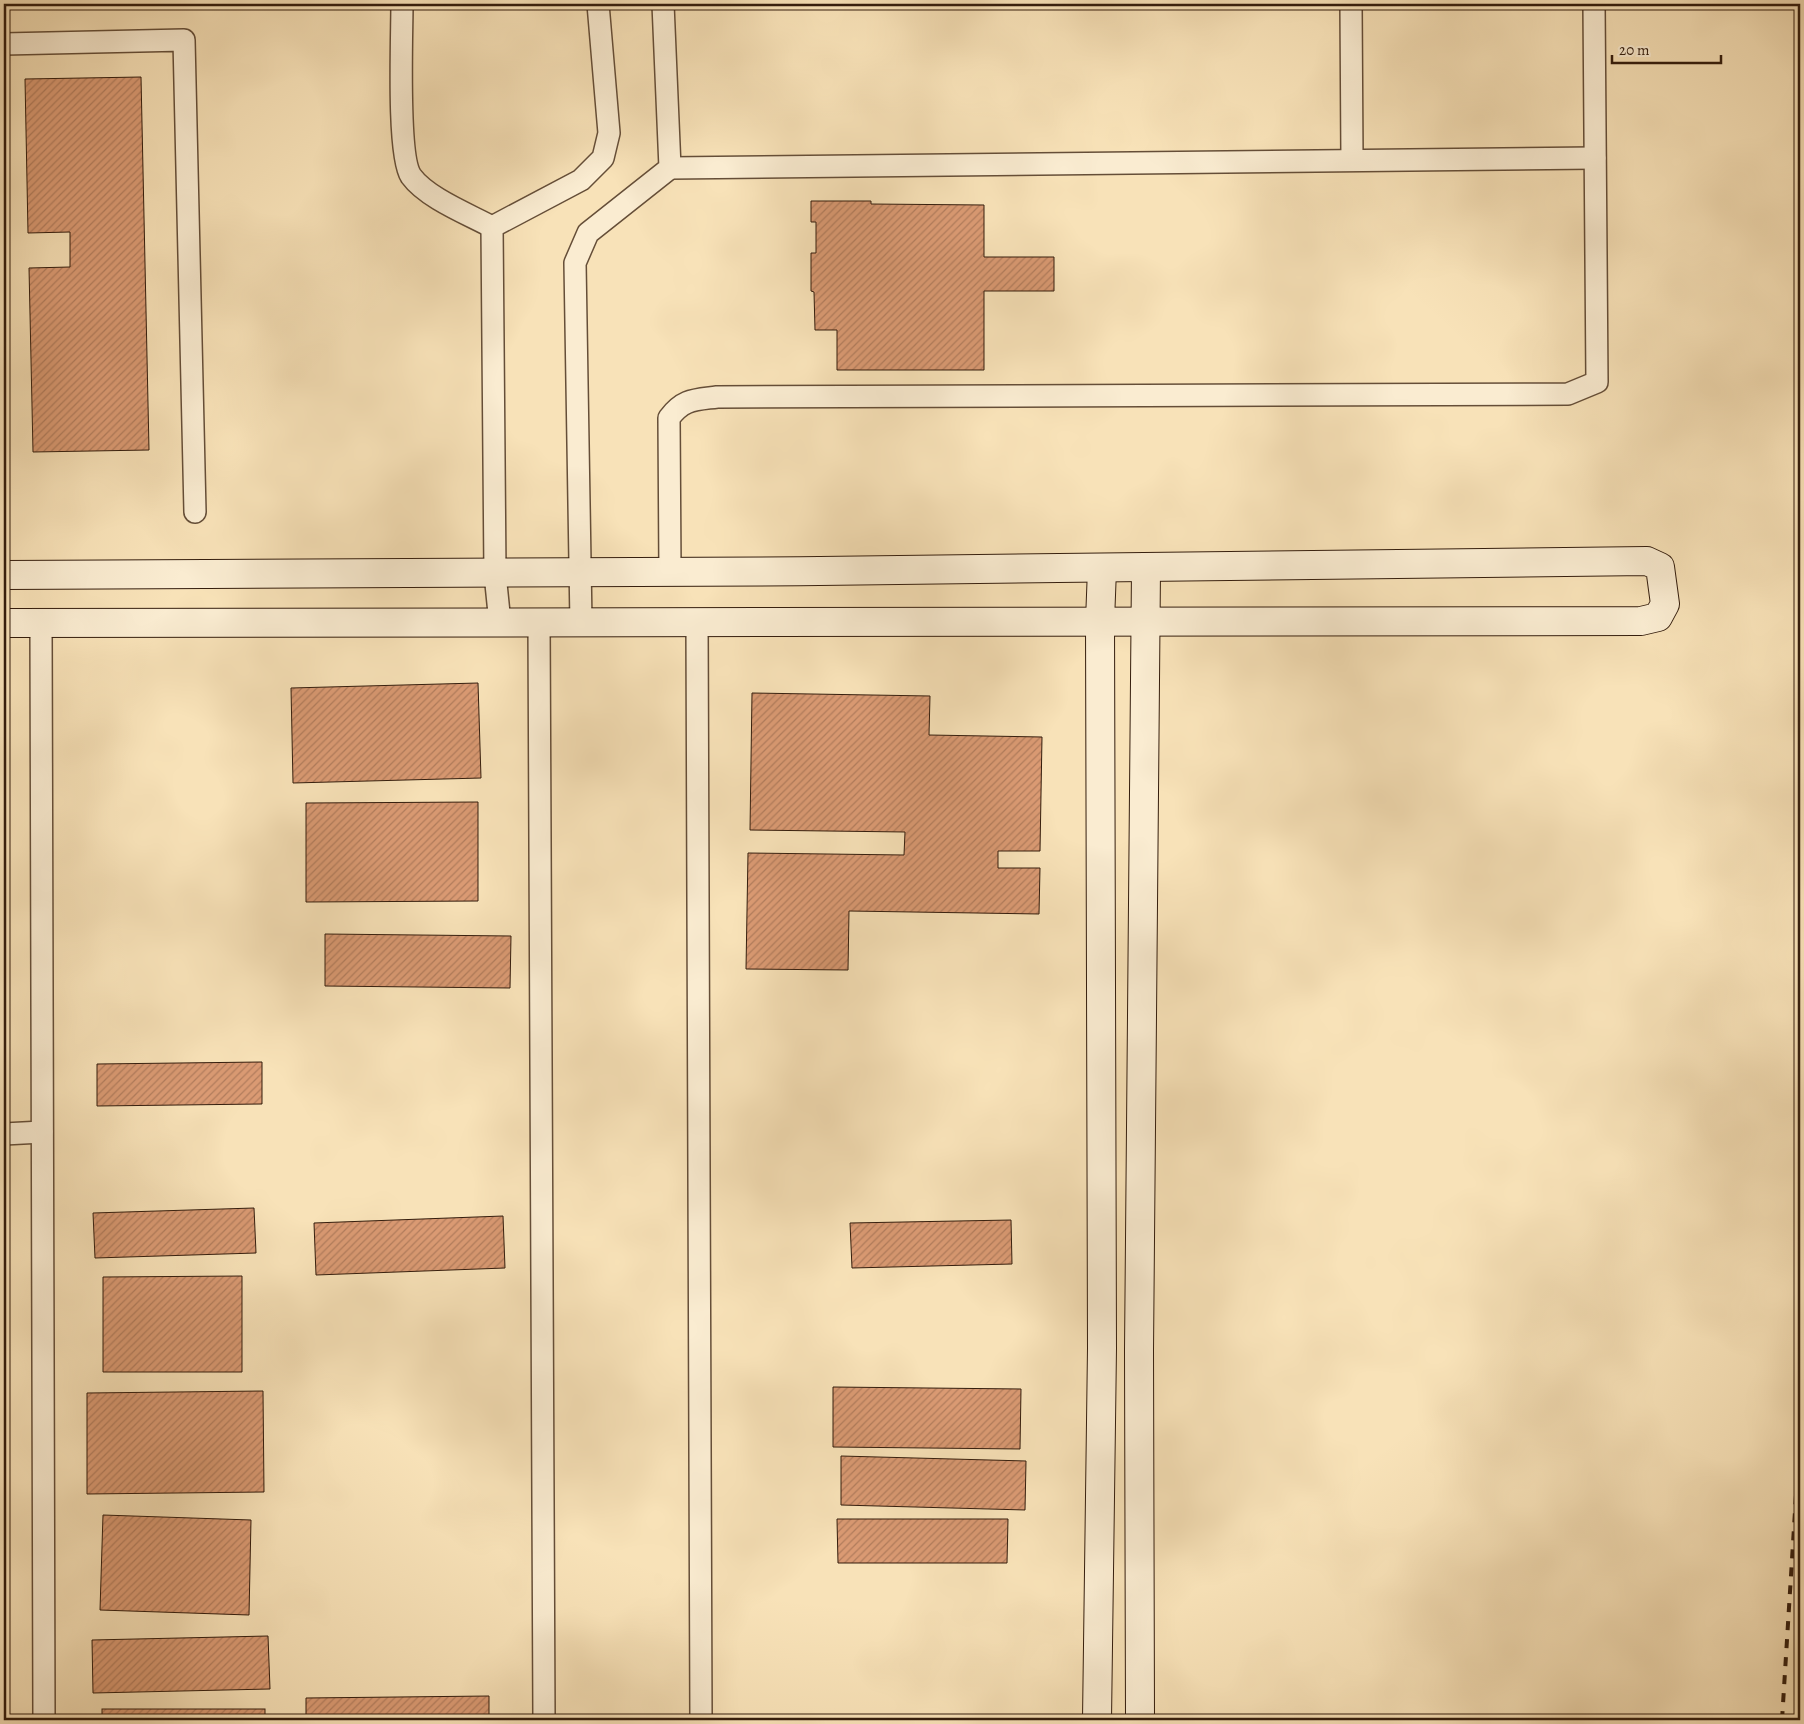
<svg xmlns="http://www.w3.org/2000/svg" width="1804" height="1724" viewBox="0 0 1804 1724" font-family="Alegreya,serif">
<defs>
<pattern id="building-hatch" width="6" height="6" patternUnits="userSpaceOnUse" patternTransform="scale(1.25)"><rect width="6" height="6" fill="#da9a73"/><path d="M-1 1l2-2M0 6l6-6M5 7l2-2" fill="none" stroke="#b27d5d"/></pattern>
</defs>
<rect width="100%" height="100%" fill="#f8e2b8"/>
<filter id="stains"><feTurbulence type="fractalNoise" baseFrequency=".004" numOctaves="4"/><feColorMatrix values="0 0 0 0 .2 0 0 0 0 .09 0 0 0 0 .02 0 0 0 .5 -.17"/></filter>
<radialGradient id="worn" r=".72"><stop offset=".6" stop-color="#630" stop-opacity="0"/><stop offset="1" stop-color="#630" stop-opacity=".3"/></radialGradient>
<!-- building -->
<g fill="url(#building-hatch)" stroke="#341d0d">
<path d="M 141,77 L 149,450 L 33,452 L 29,268 L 70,267 L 70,232 L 28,233 L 25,79 Z"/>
<path d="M 811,201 L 871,201 L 871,204 L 984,205 L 984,257 L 1054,257 L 1054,291 L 984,291 L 984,370 L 837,370 L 837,330 L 815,330 L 814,292 L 811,291 L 811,253 L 816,253 L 816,222 L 811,222 Z"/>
<path d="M 478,683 L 481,778 L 293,783 L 291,688 Z"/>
<path d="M 752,693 L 930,696 L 929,735 L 1042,737 L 1040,851 L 998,851 L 998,868 L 1040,868 L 1039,914 L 849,911 L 848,970 L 746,969 L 748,853 L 904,855 L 905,832 L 750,830 Z"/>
<path d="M 478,802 L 478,901 L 306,902 L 306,803 Z"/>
<path d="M 325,934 L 511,936 L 510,988 L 325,986 Z"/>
<path d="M 262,1062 L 262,1104 L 97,1106 L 97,1064 Z"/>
<path d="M 254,1208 L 256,1253 L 95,1258 L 93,1213 Z"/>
<path d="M 503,1216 L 505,1268 L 316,1275 L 314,1223 Z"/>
<path d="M 1011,1220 L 1012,1264 L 852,1268 L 850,1223 Z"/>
<path d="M 242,1276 L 242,1372 L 103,1372 L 103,1277 Z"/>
<path d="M 833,1387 L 1021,1389 L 1020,1449 L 833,1447 Z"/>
<path d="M 263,1391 L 264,1492 L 87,1494 L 87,1393 Z"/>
<path d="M 841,1456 L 1026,1461 L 1025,1510 L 841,1505 Z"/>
<path d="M 103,1515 L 251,1520 L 249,1615 L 100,1610 Z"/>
<path d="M 837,1519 L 1008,1519 L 1007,1563 L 838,1563 Z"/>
<path d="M 268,1636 L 270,1689 L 93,1693 L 92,1640 Z"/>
<rect x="4" y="1653" width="4" height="67"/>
<path d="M 489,1696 L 489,1720 L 306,1720 L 306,1698 Z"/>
<rect x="102" y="1709" width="163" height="11"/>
</g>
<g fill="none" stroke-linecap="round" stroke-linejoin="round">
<defs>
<g id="lane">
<path d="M 402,4 C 402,36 397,155 411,176 C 427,198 468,214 492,227"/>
<path d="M 1351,4 L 1352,160"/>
<path d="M 4,44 L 184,40 L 195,512"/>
<path d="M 670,168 L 1595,158"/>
<path d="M 670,572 L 669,418 C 683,399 694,400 717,397 L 1568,394 L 1597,382 L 1594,4"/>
<path d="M 539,622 L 544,1720"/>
<path d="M 697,622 L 701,1720"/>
<path d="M 41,623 L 44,1720"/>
<path d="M 500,623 L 495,574 L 492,227 L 581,180 L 603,158 L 609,133 L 598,4"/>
<path d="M 581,623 L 575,263 L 588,233 L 670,168 L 663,4"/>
<path d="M 4,1134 L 42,1132"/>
</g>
<g id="secondary">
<path d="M 4,575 C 552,574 1099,570 1647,561 L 1660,567 L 1665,604 L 1658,617 L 1641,621 L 4,623"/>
<path d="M 1097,1720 L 1102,1348 L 1100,621 L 1102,569"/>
<path d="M 1140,1720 L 1139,1351 L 1146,569"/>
</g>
</defs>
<!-- lane casing -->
<use href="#lane" stroke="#654e38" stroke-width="24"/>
<!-- secondary casing -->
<use href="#secondary" stroke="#341d0d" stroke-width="30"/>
<!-- lane -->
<use href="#lane" stroke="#faecd1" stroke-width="21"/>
<!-- secondary -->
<use href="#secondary" stroke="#faecd1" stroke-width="28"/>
<!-- rail -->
<path stroke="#341d0d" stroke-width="4" stroke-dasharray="9 9" stroke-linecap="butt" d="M 1782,1720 L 1800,1431"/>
</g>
<!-- margin -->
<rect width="1804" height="1724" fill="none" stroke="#f8e2b8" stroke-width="20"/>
<rect x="5" y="5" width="1794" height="1714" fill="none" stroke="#341d0d" stroke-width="2.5"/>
<rect x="10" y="10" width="1784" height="1704" fill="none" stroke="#341d0d"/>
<!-- scale -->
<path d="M1612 55v8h109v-8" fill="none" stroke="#341d0d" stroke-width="2.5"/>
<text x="1619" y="55" font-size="15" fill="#341d0d" stroke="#faecd1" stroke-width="4" paint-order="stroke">20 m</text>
<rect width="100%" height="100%" filter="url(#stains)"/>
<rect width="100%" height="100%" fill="url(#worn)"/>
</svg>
